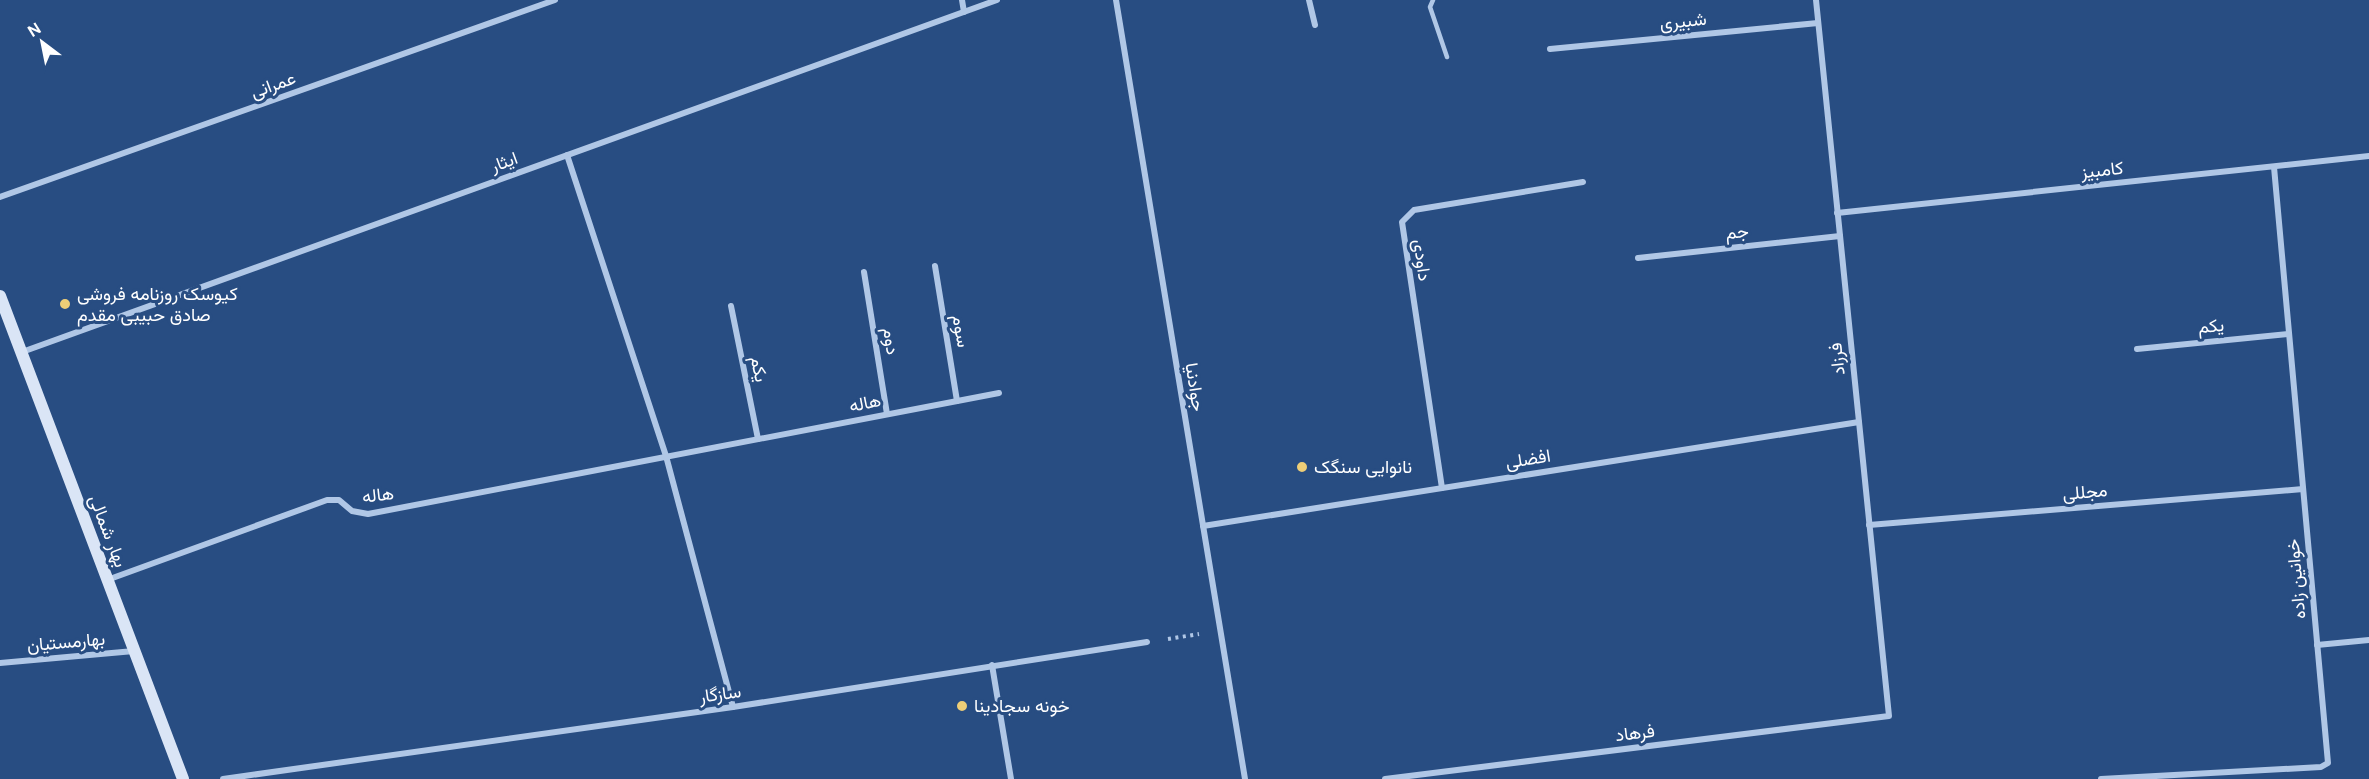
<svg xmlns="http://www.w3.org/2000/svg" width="2369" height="779" viewBox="0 0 2369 779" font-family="'DM Sans',Vazirmatn,sans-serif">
<rect width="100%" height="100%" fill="#284d82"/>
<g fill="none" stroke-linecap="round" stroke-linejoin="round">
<!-- path -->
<path stroke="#b0c7e6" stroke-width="4" stroke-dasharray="3 4.5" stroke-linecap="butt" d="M 1168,639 L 1199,634"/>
<!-- lane -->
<path stroke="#b0c7e6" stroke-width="4.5" d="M 1433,0 L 1430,7 L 1447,57"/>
<!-- street -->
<g stroke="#b0c7e6" stroke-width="6">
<path d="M 962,0 L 964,12"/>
<path d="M 1116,0 L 1245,779"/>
<path d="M 1309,0 L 1315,25"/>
<path d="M 1550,49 L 1818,23"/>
<path d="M 567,155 L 666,456 L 733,707"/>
<path d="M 0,197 L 555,0"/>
<path d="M 1837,213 L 2369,156"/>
<path d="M 1638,258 L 1840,236"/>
<path d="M 935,266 L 957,401"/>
<path d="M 864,272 L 887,414"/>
<path d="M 731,306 L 758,439"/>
<path d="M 2137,349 L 2289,334"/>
<path d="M 22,352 L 997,0"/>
<path d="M 1442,488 L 1402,222 L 1414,210 L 1583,182"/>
<path d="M 1869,525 L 2303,489"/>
<path d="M 1203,526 L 1859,422"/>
<path d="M 107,580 L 327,500 L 339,500 L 352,511 L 368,514 L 999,393"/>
<path d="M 2317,645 L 2369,640"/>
<path d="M 0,663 L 134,651"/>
<path d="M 992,665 L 1011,779"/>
<path d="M 223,779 L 733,707 L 1147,642"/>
<path d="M 1385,779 L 1889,716 L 1816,0"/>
<path d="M 2101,779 L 2321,767 L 2328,763 L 2274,167"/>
</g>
<!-- secondary -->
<path stroke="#dae5f6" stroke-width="12" d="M 0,296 L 183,779"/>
</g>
<!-- markers -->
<g fill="#eece77" stroke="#284d82" stroke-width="2">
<circle cx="65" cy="304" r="6"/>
<circle cx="1302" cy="467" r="6"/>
<circle cx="962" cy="706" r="6"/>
</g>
<g text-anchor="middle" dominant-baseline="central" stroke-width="6" stroke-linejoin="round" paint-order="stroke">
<!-- street labels -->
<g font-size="18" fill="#fff" stroke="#284d82">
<text transform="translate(1683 21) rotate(-6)">شبیری</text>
<text transform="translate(273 85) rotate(-20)">عمرانی</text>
<text transform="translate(504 162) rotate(-20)">ایثار</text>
<text transform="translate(2102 170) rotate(-6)">کامبیز</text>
<text transform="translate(1737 232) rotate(-6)">جم</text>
<text transform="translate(1422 260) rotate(82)">داودی</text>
<text transform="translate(2211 326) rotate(-6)">یکم</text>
<text transform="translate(961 331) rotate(80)">سوم</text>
<text transform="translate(891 341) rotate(81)">دوم</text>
<text transform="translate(1837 359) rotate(-96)">فرزاد</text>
<text transform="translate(759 369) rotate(78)">یکم</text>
<text transform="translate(1195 387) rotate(81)">جوادنیا</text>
<text transform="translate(865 403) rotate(-11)">هاله</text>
<text transform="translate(1528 459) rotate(-9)">افضلی</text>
<text transform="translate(2085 492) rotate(-5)">مجللی</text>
<text transform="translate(378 495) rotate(-6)">هاله</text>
<text transform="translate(108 531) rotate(69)">بهار شمالی</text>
<text transform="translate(2296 579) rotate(-95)">خوانین زاده</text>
<text transform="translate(66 642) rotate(-5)">بهارمستیان</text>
<text transform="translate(720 694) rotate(-8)">سازگار</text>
<text transform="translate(1635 733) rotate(-7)">فرهاد</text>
</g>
<!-- poi labels -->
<g font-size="18" fill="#fff" stroke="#284d82" text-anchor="start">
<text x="77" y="294">کیوسک روزنامه فروشی<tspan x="77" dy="21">صادق حبیبی مقدم</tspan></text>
<text x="1314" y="467">نانوایی سنگک</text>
<text x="974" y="706">خونه سجادینا</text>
</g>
</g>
<!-- north arrow -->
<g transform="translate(42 42) rotate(328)" stroke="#284d82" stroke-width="4.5" paint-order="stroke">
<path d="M0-4.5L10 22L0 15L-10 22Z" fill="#ffffff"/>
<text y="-9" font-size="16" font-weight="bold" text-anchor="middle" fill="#ffffff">N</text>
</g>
</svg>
